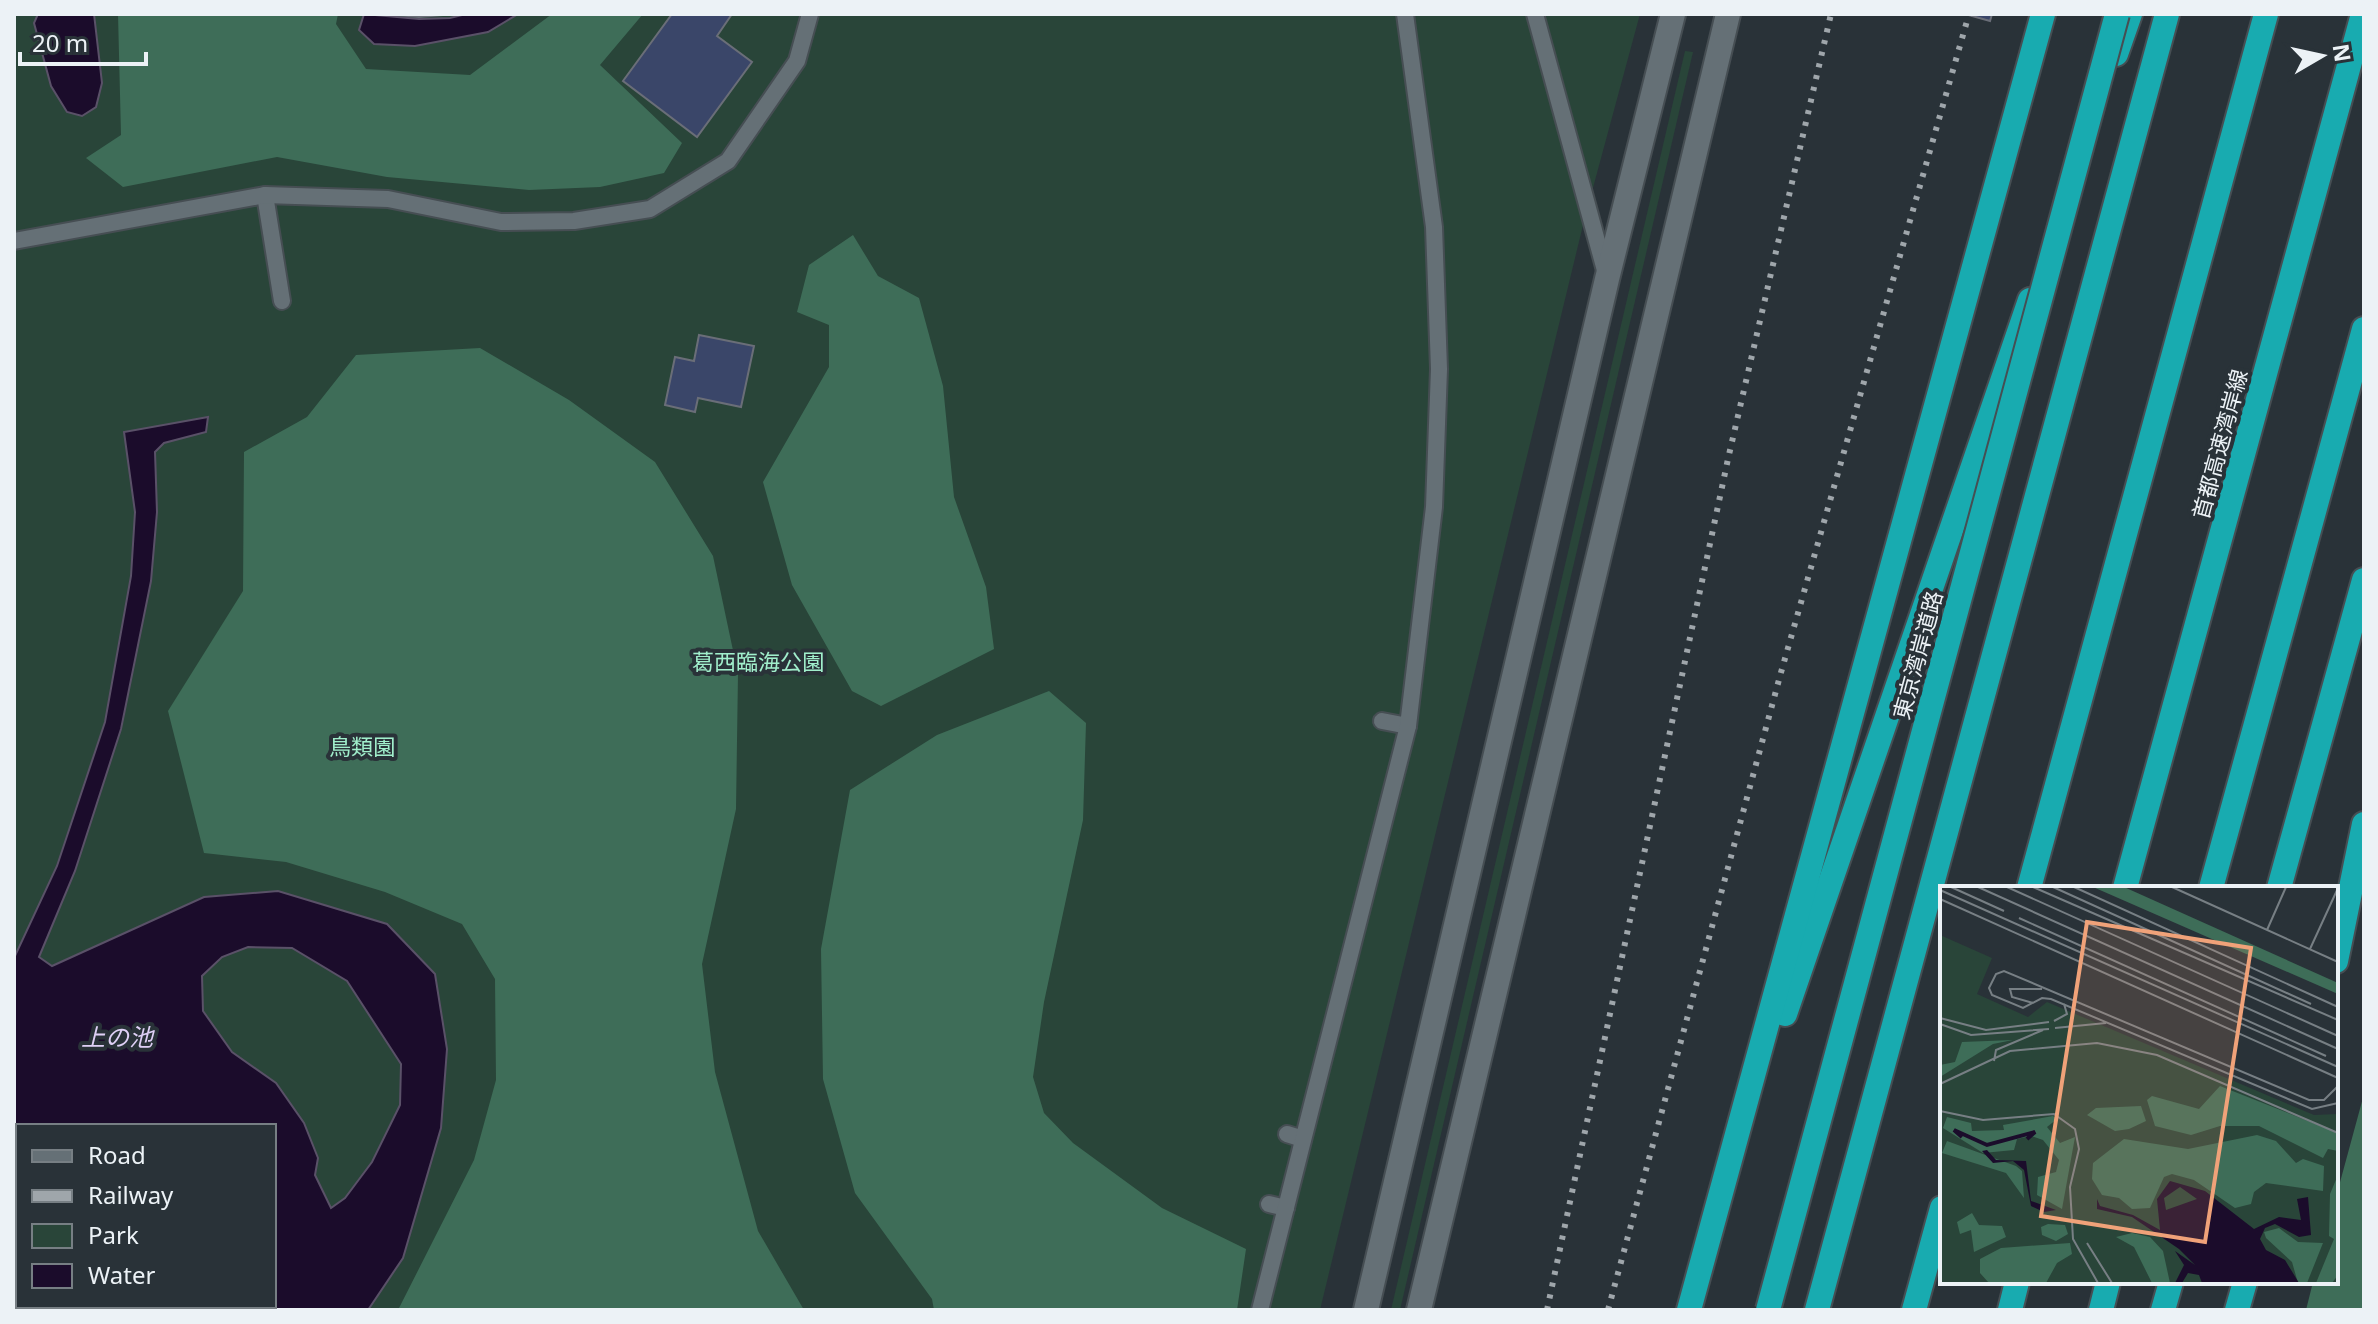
<svg xmlns="http://www.w3.org/2000/svg" width="2378" height="1324" viewBox="0 0 2378 1324" font-family="'Noto Sans','Noto Sans JP',sans-serif">
<rect width="100%" height="100%" fill="#293238"/>
<!-- green -->
<g fill="#294539" fill-rule="evenodd">
<path d="M 14,14 L 1640,14 L 1584,221 L 1320,1310 L 14,1310 ZM 18,1126 L 274,1126 L 274,1306 L 18,1306 Z"/>
<path d="M 1685,51 L 1693,52 L 1400,1310 L 1391,1310 Z"/>
</g>
<!-- forest -->
<g fill="#3e6d58">
<path d="M 118,14 L 338,14 L 336,24 L 366,69 L 470,75 L 552,14 L 643,14 L 600,65 L 682,143 L 664,173 L 600,187 L 529,190 L 387,177 L 277,157 L 123,187 L 86,158 L 121,135 Z"/>
<path d="M 853,235 L 878,276 L 919,298 L 943,386 L 954,497 L 986,587 L 994,649 L 881,706 L 852,691 L 792,585 L 763,482 L 829,367 L 829,325 L 797,312 L 809,265 Z"/>
<path d="M 480,348 L 569,400 L 655,462 L 713,556 L 738,674 L 736,809 L 702,964 L 715,1072 L 758,1231 L 804,1310 L 398,1310 L 474,1160 L 496,1080 L 495,979 L 462,924 L 385,892 L 286,862 L 204,853 L 168,711 L 243,591 L 244,452 L 307,417 L 356,355 Z"/>
<path d="M 1049,691 L 1086,723 L 1083,820 L 1044,1002 L 1033,1077 L 1044,1113 L 1073,1143 L 1162,1208 L 1246,1249 L 1237,1310 L 934,1310 L 932,1299 L 855,1193 L 823,1079 L 821,949 L 850,790 L 937,735 Z"/>
<path d="M 2364,1094 L 2364,1310 L 2306,1310 L 2313,1282 L 2336,1282 L 2336,1197 Z"/>
</g>
<!-- water -->
<g fill="#1b0c2b" stroke="#5a5168" stroke-width="2" fill-rule="evenodd">
<path d="M 38,14 L 94,14 L 102,83 L 96,107 L 82,116 L 67,112 L 51,86 L 34,23 Z"/>
<path d="M 364,14 L 419,19 L 450,18 L 466,14 L 518,14 L 488,32 L 415,46 L 374,44 L 359,30 Z"/>
<path d="M 208,417 L 206,432 L 164,443 L 155,452 L 157,512 L 151,581 L 121,729 L 75,871 L 39,957 L 52,966 L 204,897 L 278,891 L 387,924 L 435,974 L 447,1049 L 441,1128 L 403,1258 L 368,1310 L 234,1310 L 235,1306 L 274,1306 L 274,1126 L 18,1126 L 18,1306 L 172,1306 L 174,1310 L 14,1310 L 14,958 L 57,866 L 105,722 L 131,576 L 135,512 L 124,432 ZM 248,947 L 292,948 L 347,981 L 401,1064 L 400,1105 L 372,1162 L 345,1198 L 331,1208 L 315,1175 L 318,1158 L 304,1123 L 276,1083 L 232,1052 L 203,1011 L 202,976 L 222,957 Z"/>
</g>
<!-- building -->
<g fill="#3a4669" stroke="#6a6e78" stroke-width="2">
<path d="M 386,14 L 455,14 L 419,17 Z"/>
<path d="M 672,14 L 732,14 L 717,36 L 752,62 L 697,137 L 623,81 Z"/>
<path d="M 1965,14 L 1992,14 L 1990,21 Z"/>
<path d="M 699,335 L 754,346 L 741,407 L 698,398 L 695,412 L 665,405 L 675,357 L 694,361 Z"/>
</g>
<g fill="none" stroke-linecap="round" stroke-linejoin="round">
<defs>
<g id="lane">
<path d="M 1535,14 L 1606,274"/>
<path d="M 265,195 L 282,301"/>
<path d="M 14,241 L 265,195 L 388,199 L 501,222 L 574,221 L 650,209 L 728,161 L 797,61 L 810,14"/>
<path d="M 1382,721 L 1408,726"/>
<path d="M 1287,1134 L 1303,1139"/>
<path d="M 1269,1204 L 1286,1208"/>
<path d="M 1260,1310 L 1408,726 L 1434,507 L 1439,369 L 1434,227 L 1405,14"/>
</g>
<g id="secondary">
<path d="M 1366,1310 L 1607,279 L 1673,14"/>
<path d="M 1419,1310 L 1728,14"/>
</g>
<g id="highway">
<path d="M 2116,54 L 2130,14"/>
<path d="M 2029,888 L 2266,14"/>
<path d="M 2125,888 L 2363,14"/>
<path d="M 2211,888 L 2364,329"/>
<path d="M 2279,888 L 2364,580"/>
<path d="M 2336,961 L 2364,824"/>
<path d="M 1785,1014 L 2030,300"/>
<path d="M 1689,1310 L 2043,14"/>
<path d="M 1817,1310 L 2167,14"/>
<path d="M 1914,1310 L 1942,1208"/>
<path d="M 2010,1310 L 2017,1282"/>
<path d="M 2101,1310 L 2108,1282"/>
<path d="M 2163,1310 L 2171,1282"/>
<path d="M 2237,1310 L 2245,1282"/>
</g>
</defs>
<!-- lane casing -->
<use href="#lane" stroke="#464e53" stroke-width="20"/>
<!-- secondary casing -->
<use href="#secondary" stroke="#464e53" stroke-width="28"/>
<!-- highway casing -->
<use href="#highway" stroke="#464e53" stroke-width="28"/>
<!-- lane -->
<use href="#lane" stroke="#657076" stroke-width="16"/>
<!-- secondary -->
<use href="#secondary" stroke="#657076" stroke-width="24"/>
<!-- highway -->
<use href="#highway" stroke="#18abb0" stroke-width="24"/>
<!-- rail -->
<g stroke="#9fa6ab" stroke-width="6" stroke-dasharray="4 8" stroke-linecap="butt">
<path d="M 1547,1310 L 1728,459 L 1831,14"/>
<path d="M 1608,1310 L 1780,676 L 1969,14"/>
</g>
<defs>
<path id="highway-bridge" d="M 1768,1310 L 2117,14"/>
</defs>
<!-- highway-bridge casing -->
<use href="#highway-bridge" stroke="#464e53" stroke-width="28" stroke-linecap="butt"/>
<!-- highway-bridge -->
<use href="#highway-bridge" stroke="#18abb0" stroke-width="24"/>
</g>
<g text-anchor="middle" dominant-baseline="central" stroke-width="8" stroke-linejoin="round" paint-order="stroke">
<!-- street labels -->
<g font-size="22" fill="#ecf2f6" stroke="#293238">
<text transform="translate(2219 444) rotate(-75)">首都高速湾岸線</text>
<text transform="translate(1917 655) rotate(-75)">東京湾岸道路</text>
</g>
<!-- park labels -->
<g font-size="22" fill="#a1efcc" stroke="#293238">
<text x="758" y="661">葛西臨海公園</text>
<text x="362" y="746">鳥類園</text>
</g>
<!-- water labels -->
<g font-size="24" font-style="italic" fill="#dfd0f6" stroke="#293238">
<text x="117" y="1036">上の池</text>
</g>
</g>
<!-- overview -->
<g transform="translate(1940 886)">
<rect width="398" height="398" fill="#293238"/>
<path d="M 0,49 L 52,72 L 37,108 L 88,131 L 107,116 L 374,229 L 397,228 L 398,397 L 0,397 Z" fill="#294539"/>
<path d="M 153,1 L 184,1 L 398,97 L 398,108 ZM 73,154 L 53,158 L 0,191 L 0,179 L 15,176 L 22,156 ZM 280,200 L 398,247 L 398,265 L 388,263 L 383,272 L 319,240 L 280,240 L 251,249 L 215,240 L 207,214 L 212,210 L 259,223 ZM 201,220 L 206,235 L 189,243 L 175,245 L 147,229 L 156,222 ZM 113,230 L 117,233 L 107,241 L 120,257 L 135,251 L 122,323 L 97,309 L 98,291 L 116,286 L 119,274 L 103,254 L 91,250 L 77,253 L 74,264 L 43,267 L 3,242 L 7,231 L 31,237 L 32,245 L 64,244 L 63,239 ZM 317,249 L 336,255 L 356,277 L 363,273 L 384,280 L 383,305 L 326,297 L 314,306 L 311,318 L 295,322 L 254,294 L 232,288 L 224,291 L 210,322 L 192,323 L 179,312 L 162,309 L 152,293 L 153,277 L 184,253 L 248,263 ZM 7,255 L 76,280 L 82,285 L 84,312 L 66,287 L 2,267 ZM 398,289 L 398,389 L 392,397 L 376,397 L 394,353 L 389,350 L 390,308 ZM 32,327 L 39,339 L 62,340 L 66,351 L 34,366 L 31,344 L 20,348 L 17,336 ZM 108,338 L 125,339 L 128,348 L 116,355 L 102,349 L 101,341 ZM 339,342 L 358,356 L 383,357 L 367,397 L 358,397 L 352,376 L 326,352 L 324,346 ZM 192,347 L 210,351 L 223,365 L 230,397 L 212,397 L 194,361 L 176,351 ZM 130,357 L 132,368 L 117,377 L 106,397 L 49,397 L 40,387 L 40,373 L 61,362 Z" fill="#3e6d58"/>
<path d="M 47,264 L 56,274 L 86,275 L 91,315 L 116,324 L 104,326 L 91,320 L 84,284 L 73,275 L 53,277 L 42,265 ZM 230,295 L 265,305 L 314,343 L 339,331 L 361,334 L 357,313 L 368,311 L 371,349 L 359,351 L 335,338 L 325,342 L 320,353 L 326,364 L 345,374 L 359,397 L 262,397 L 259,389 L 248,387 L 242,397 L 235,397 L 244,379 L 235,365 L 255,379 L 239,363 L 192,331 L 157,323 L 157,313 L 160,320 L 193,329 L 220,344 L 217,313 ZM 240,301 L 257,313 L 226,324 L 224,312 Z" fill="#1b0c2b" fill-rule="evenodd"/>
<path fill="none" stroke="#1b0c2b" stroke-width="4" d="M 22,251 L 14,244 L 47,259 L 95,246 L 87,253"/>
<path fill="none" stroke="#777f84" stroke-width="2" d="M 11,1 L 64,25M 38,1 L 398,163M 67,1 L 398,150M 93,1 L 398,134M 113,1 L 371,118M 134,1 L 398,121M 232,1 L 398,76M 0,4 L 398,181M 0,13 L 398,192M 79,32 L 386,170M 327,44 L 346,1M 370,63 L 398,2M 93,117 L 72,111 L 70,103 L 102,103M 0,132 L 46,144 L 109,136M 114,135 L 127,128 L 124,118M 0,138 L 31,149 L 109,143M 115,142 L 166,137M 54,175 L 56,164 L 103,144M 0,198 L 70,165 L 157,157 L 217,169 L 398,247M 398,200 L 384,214 L 369,214 L 64,85 L 56,88 L 49,102 L 52,109 L 83,122 L 102,112 L 111,113 L 372,223 L 398,217M 0,225 L 43,234 L 114,228 L 135,243 L 139,263 L 130,301 L 133,353 L 158,397M 147,357 L 172,397"/>
<path fill="#f0a279" fill-opacity="0.15" stroke="#f0a279" stroke-width="4" d="M 147,36 L 311,62 L 265,356 L 101,330 Z"/>
<rect width="398" height="398" fill="none" stroke="#ecf2f6" stroke-width="4"/>
</g>
<!-- border -->
<rect width="2378" height="1324" fill="none" stroke="#ecf2f6" stroke-width="32"/>
<!-- legend -->
<rect x="16" y="1124" width="260" height="184" fill="#293238" stroke="#777f84" stroke-width="2"/>
<rect x="32" y="1150" width="40" height="12" fill="#657076" stroke="#777f84" stroke-width="2"/>
<text x="88" y="1164" font-size="24" fill="#ecf2f6">Road</text>
<rect x="32" y="1190" width="40" height="12" fill="#9fa6ab" stroke="#777f84" stroke-width="2"/>
<text x="88" y="1204" font-size="24" fill="#ecf2f6">Railway</text>
<rect x="32" y="1224" width="40" height="24" fill="#294539" stroke="#777f84" stroke-width="2"/>
<text x="88" y="1244" font-size="24" fill="#ecf2f6">Park</text>
<rect x="32" y="1264" width="40" height="24" fill="#1b0c2b" stroke="#777f84" stroke-width="2"/>
<text x="88" y="1284" font-size="24" fill="#ecf2f6">Water</text>
<!-- north arrow -->
<g transform="translate(2322 56) rotate(81)" stroke="#293238" stroke-width="6" paint-order="stroke">
<path d="M0-6L14 30L0 20L-14 30Z" fill="#ecf2f6"/>
<text y="-12" font-size="22" font-weight="bold" text-anchor="middle" fill="#ecf2f6">N</text>
</g>
<!-- scale -->
<path d="M20 52v12h126v-12" fill="none" stroke="#ecf2f6" stroke-width="4"/>
<text x="32" y="52" font-size="24" fill="#ecf2f6" stroke="#293238" stroke-width="6" paint-order="stroke">20 m</text>
</svg>
